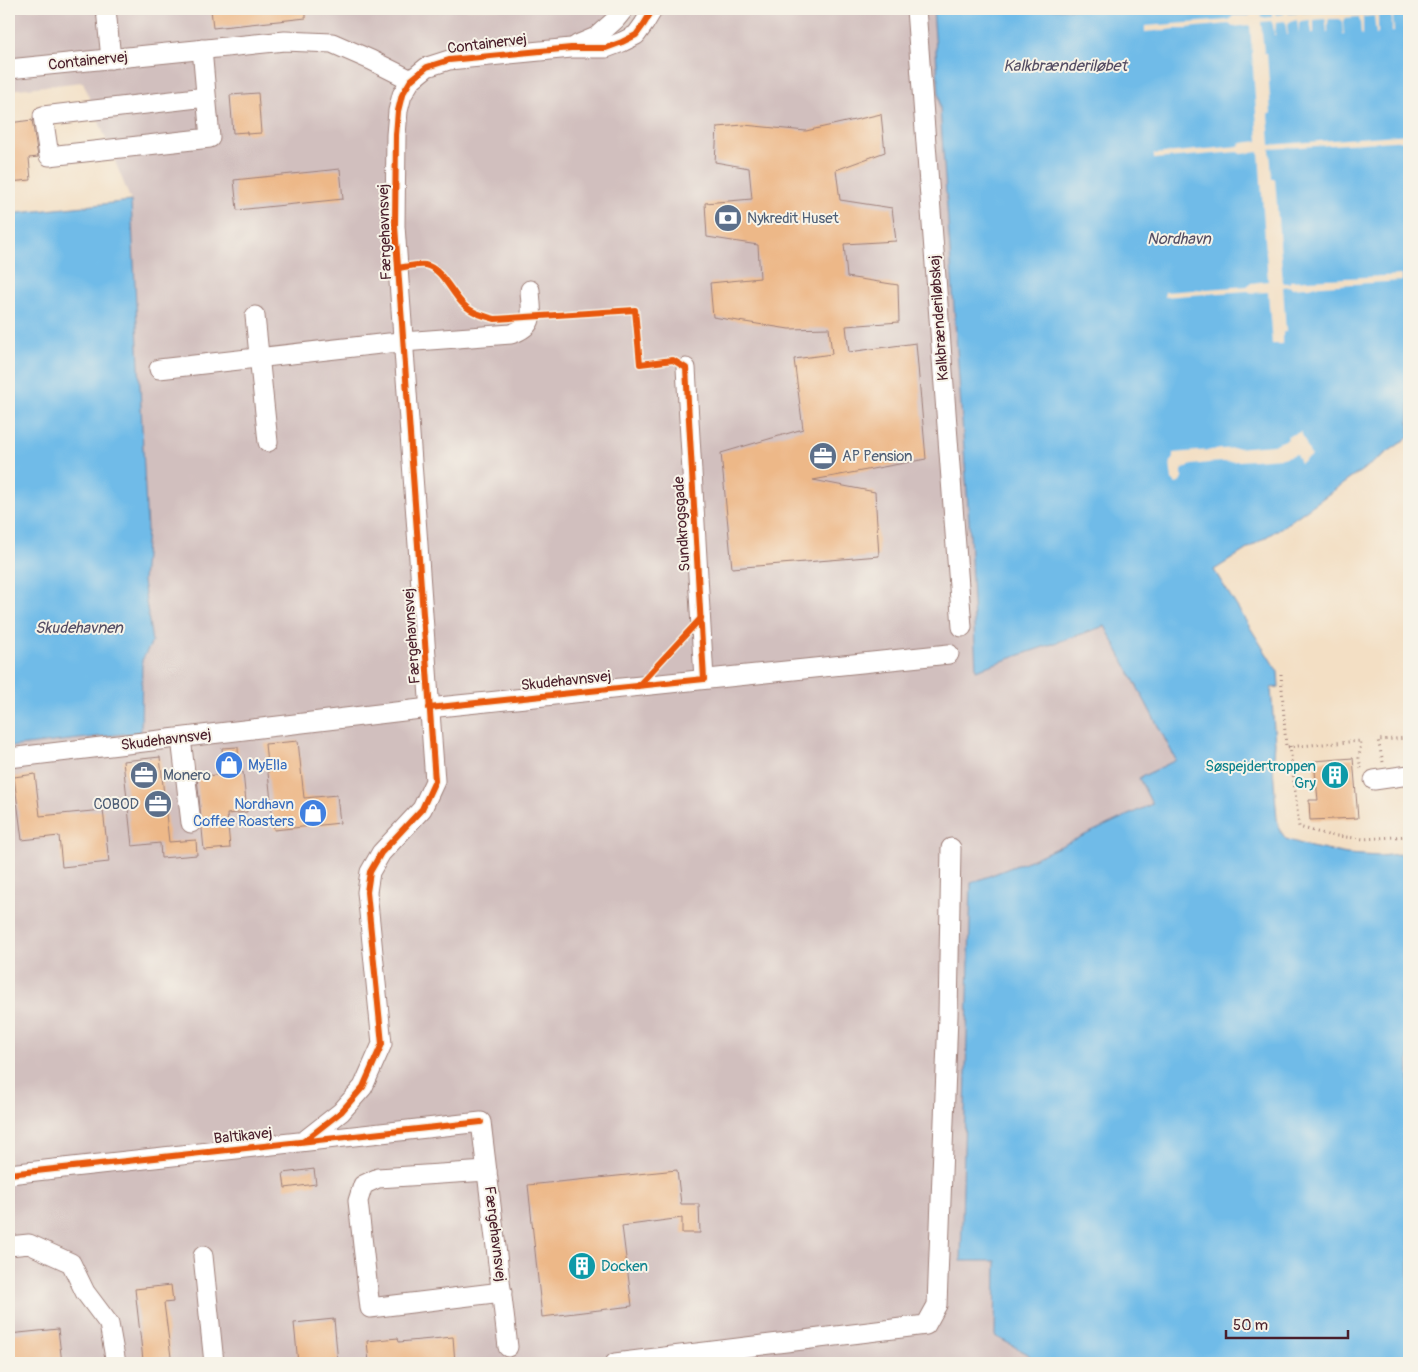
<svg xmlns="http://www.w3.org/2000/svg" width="1418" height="1372" viewBox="0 0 1418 1372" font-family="Pangolin,sans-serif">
<rect width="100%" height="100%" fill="#f7f3e8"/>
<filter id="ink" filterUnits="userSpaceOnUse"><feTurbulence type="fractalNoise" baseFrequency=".02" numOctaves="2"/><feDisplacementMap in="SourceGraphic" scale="10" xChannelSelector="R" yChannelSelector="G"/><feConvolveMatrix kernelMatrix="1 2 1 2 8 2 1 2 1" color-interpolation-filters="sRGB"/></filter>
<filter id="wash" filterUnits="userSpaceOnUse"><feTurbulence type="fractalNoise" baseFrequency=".0096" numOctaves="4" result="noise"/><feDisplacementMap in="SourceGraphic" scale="20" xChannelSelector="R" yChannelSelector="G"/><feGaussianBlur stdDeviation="1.12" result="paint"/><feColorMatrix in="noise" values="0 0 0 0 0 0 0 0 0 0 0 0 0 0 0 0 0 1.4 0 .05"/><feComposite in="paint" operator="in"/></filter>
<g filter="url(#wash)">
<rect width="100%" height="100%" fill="#f3dfc4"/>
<!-- industrial -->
<path fill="#d1bfbe" d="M 9,9 L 933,9 L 970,535 L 976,670 L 1105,626 L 1278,672 L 1279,687 L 1271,688 L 1275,743 L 1152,804 L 1035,858 L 971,883 L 961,1261 L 997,1261 L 995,1336 L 1028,1354 L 1033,1360 L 1033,1363 L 1017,1363 L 1007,1359 L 997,1358 L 992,1361 L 991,1363 L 9,1363 L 9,747 L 140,732 L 142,660 L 152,642 L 143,581 L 147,530 L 131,201 L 83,82 L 9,90 Z"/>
<!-- water -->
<g fill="#6fbbe8" stroke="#5c6d8a">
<path d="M 933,9 L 1409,9 L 1409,437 L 1285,525 L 1214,570 L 1278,672 L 1279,687 L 1271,688 L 1275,743 L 1273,769 L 1277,818 L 1279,829 L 1286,839 L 1311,847 L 1347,854 L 1379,856 L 1409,853 L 1409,1363 L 1033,1363 L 1033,1360 L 1028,1354 L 995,1336 L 996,1261 L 961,1261 L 971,883 L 1035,858 L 1152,804 L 1139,778 L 1176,760 L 1105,626 L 976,670 L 970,535 Z"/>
<path d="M 131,201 L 147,530 L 143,581 L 152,642 L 142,660 L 141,732 L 9,747 L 9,214 Z"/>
</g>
<!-- pier -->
<g fill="#f3dfc4">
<path d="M 1249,9 L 1260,9 L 1261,18 L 1272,17 L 1272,9 L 1274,9 L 1276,15 L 1284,14 L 1285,9 L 1286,9 L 1289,14 L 1298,13 L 1299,9 L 1300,9 L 1302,13 L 1313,12 L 1314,9 L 1315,9 L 1317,12 L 1327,11 L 1328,9 L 1330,9 L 1331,12 L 1340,11 L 1341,9 L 1344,9 L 1345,11 L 1357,10 L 1357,9 L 1361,10 L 1372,9 L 1409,9 L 1408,18 L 1409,32 L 1407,32 L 1404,15 L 1395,15 L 1393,18 L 1394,32 L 1392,32 L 1392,19 L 1390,15 L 1378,16 L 1378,34 L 1376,34 L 1374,16 L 1363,17 L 1363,35 L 1361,34 L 1360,21 L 1358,17 L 1345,18 L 1343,21 L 1344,35 L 1343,35 L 1342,22 L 1340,19 L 1329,19 L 1328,22 L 1328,33 L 1327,33 L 1326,22 L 1325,19 L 1314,20 L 1314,33 L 1312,33 L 1310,20 L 1301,21 L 1299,23 L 1299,34 L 1297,20 L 1289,22 L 1287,24 L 1288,35 L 1287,35 L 1285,21 L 1276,22 L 1275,35 L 1274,35 L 1273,25 L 1271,21 L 1261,22 L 1264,53 L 1267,53 L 1271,114 L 1268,114 L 1270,145 L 1409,134 L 1409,140 L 1270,149 L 1272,179 L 1275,179 L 1283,283 L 1290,283 L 1290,281 L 1402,275 L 1402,281 L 1291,288 L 1290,286 L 1283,287 L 1286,332 L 1283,332 L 1283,344 L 1272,344 L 1268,292 L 1252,293 L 1248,291 L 1164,297 L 1165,292 L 1248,286 L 1251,283 L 1268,281 L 1259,152 L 1242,154 L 1238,152 L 1154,159 L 1154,154 L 1238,146 L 1242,143 L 1258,141 L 1250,25 L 1233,27 L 1229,24 L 1145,32 L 1145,26 L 1229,20 L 1233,16 L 1250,16 Z"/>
<path d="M 1301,432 L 1311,456 L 1300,463 L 1296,454 L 1283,458 L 1209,463 L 1192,465 L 1182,469 L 1182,478 L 1179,483 L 1176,484 L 1172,480 L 1170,463 L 1174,458 L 1173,453 L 1273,445 L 1288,439 L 1287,436 Z"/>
</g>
<g id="blocks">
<!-- building -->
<g fill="#edb888">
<path d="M 211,9 L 306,9 L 306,18 L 213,28 Z"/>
<path d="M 258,93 L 261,133 L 247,134 L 247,132 L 233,133 L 230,95 Z"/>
<path d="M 881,114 L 885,152 L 836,170 L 840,200 L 892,208 L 896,241 L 844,244 L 847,277 L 898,285 L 899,322 L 846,326 L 849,352 L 916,343 L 926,459 L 813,480 L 875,492 L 879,556 L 732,568 L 721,453 L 803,429 L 794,359 L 832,354 L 829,328 L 789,329 L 713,317 L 710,283 L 760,278 L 758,245 L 707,237 L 705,203 L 752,199 L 749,168 L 715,162 L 717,127 L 744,125 L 806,131 Z"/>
<path d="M 32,120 L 38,157 L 29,158 L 31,180 L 9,182 L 9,123 Z"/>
<path d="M 340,169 L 343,199 L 237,210 L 234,180 Z"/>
<path d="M 298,741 L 304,798 L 337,795 L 340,823 L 274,830 L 265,744 Z"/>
<path d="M 238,747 L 239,772 L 243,772 L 247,812 L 227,814 L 230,848 L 204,850 L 197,777 L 224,774 L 222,748 Z"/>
<path d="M 160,757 L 169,842 L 196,840 L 197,855 L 161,858 L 160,843 L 132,846 L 123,761 Z"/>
<path d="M 1353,758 L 1358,818 L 1310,820 L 1309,800 L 1318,800 L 1314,761 Z"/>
<path d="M 35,774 L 40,816 L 103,810 L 109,862 L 62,867 L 59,836 L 22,840 L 14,777 Z"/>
<path d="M 314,1169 L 316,1184 L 285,1188 L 283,1173 Z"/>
<path d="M 677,1170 L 681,1204 L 699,1204 L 700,1233 L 682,1233 L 682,1218 L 622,1226 L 632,1306 L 542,1317 L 528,1185 Z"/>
<path d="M 171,1285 L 173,1302 L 164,1303 L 171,1357 L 143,1360 L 135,1289 Z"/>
<path d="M 334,1319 L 338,1363 L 298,1363 L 294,1323 Z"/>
<path d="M 58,1329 L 62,1363 L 9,1363 L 9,1334 Z"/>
<path d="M 453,1337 L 455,1363 L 369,1363 L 367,1341 L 398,1338 L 399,1342 Z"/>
</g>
</g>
</g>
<g filter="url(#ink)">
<use href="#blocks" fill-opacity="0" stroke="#9e7f78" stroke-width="1"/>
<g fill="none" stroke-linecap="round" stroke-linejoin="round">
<defs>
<g id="minor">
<path d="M 106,9 L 111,59"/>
<path d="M 916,9 L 962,627"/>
<path d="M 577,45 L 596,37 L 615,20 L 624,9"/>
<path d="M 202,49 L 210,138 L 49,156 L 43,116 L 206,97"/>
<path d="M 9,69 L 285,41 L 332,43 L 371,60 L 411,80"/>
<path d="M 255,316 L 268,442"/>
<path d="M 686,368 L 704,679"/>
<path d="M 159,369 L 389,343 L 511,334 C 537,326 531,312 530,290"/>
<path d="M 181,738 L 191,823"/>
<path d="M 9,758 L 429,708 L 949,654"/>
<path d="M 1374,780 L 1409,775"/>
<path d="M 304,1141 L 341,1112 L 363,1087 L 382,1044 L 367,892 L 370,872 L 381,853 L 422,809 L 435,781 L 395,226 L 396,135 L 398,111 L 402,95 L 411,80 L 427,67 L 449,60 L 571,48 L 606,48 L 622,42 L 636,35 L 644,24 L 653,9"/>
<path d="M 487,1171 L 378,1178 L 363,1185 L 358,1201 L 370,1308 L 502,1292"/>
<path d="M 9,1174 L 481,1122 L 508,1347"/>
<path d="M 9,1246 L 29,1244 L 71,1263 L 85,1292 L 109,1324 L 116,1363"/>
<path d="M 203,1256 L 214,1363"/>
<path d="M 615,1363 L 926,1325 L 937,1305 L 948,1016 L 951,848"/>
</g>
</defs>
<!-- minor casing -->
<use href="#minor" stroke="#9e7f78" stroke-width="21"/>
<!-- path -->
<g stroke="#9e7f78" stroke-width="3" stroke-dasharray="1 4" stroke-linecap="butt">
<path d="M 1281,674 L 1286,747 L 1361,741 L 1359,758 L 1361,769"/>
<path d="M 1290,746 L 1299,827 L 1328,835 L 1364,839 L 1409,836"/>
<path d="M 1383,762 L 1378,740 L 1409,738"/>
</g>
<!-- minor -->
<use href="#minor" stroke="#fff" stroke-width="19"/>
<defs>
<g id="cycleway">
<path d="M 398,268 C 405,267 418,264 425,265 C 442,268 452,294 463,304 C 472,313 484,316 495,319 L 635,310 L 640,364 L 673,360 L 686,368 L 704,679 L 429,708"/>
<path d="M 638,686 L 701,618"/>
<path d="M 304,1141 L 341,1112 L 363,1087 L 382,1044 L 367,892 L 370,872 L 381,853 L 422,809 L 435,781 L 395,226 L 396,135 L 398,111 L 402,95 L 411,80 L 427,67 L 449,60 L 571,48 L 606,48 L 622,42 L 636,35 L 644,24 L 653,9"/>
<path d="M 9,1174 L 481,1122"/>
</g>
</defs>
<!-- cycleway casing -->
<use href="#cycleway" stroke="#f7f3e8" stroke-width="9"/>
<!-- cycleway -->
<use href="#cycleway" stroke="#e8590c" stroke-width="6"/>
</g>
</g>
<!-- icons -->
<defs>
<symbol id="bank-disc" viewBox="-11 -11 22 22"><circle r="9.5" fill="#5c6f8a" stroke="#f7f3e8"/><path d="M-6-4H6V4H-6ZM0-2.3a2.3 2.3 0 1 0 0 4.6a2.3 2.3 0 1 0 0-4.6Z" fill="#fff"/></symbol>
<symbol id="office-disc" viewBox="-11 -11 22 22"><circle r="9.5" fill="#5c6f8a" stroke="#f7f3e8"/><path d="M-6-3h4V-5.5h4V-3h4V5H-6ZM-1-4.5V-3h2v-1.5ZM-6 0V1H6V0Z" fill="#fff"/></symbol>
<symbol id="shop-disc" viewBox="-11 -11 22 22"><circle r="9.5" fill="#3f7fe0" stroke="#f7f3e8"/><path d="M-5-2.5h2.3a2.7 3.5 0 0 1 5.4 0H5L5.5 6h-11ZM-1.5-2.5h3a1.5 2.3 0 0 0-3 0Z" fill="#fff"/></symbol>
<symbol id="building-disc" viewBox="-11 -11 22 22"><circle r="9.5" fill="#0f9aa8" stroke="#f7f3e8"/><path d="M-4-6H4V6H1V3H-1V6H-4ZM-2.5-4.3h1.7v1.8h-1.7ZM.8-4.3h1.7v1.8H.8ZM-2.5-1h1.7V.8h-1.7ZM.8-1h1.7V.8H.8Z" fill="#fff"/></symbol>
</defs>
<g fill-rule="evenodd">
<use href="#bank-disc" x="712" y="202" width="32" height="32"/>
<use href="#office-disc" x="807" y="440" width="32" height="32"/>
<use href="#shop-disc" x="213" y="749" width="32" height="32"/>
<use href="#office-disc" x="128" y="759" width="32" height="32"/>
<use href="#building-disc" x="1319" y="759" width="32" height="32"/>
<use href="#office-disc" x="142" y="788" width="32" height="32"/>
<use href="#shop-disc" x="297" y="797" width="32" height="32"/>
<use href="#building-disc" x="566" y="1250" width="32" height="32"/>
</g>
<g text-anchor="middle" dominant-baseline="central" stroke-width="4" stroke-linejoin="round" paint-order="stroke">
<!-- street labels -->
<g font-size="15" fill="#4a1f2b" stroke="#f7f3e8">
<text transform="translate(487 44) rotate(-7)">Containervej</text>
<text transform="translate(88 61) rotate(-6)">Containervej</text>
<text transform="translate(385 232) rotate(-92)">Færgehavnsvej</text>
<text transform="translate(939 318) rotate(-94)">Kalkbrænderiløbskaj</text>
<text transform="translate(682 524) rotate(-94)">Sundkrogsgade</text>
<text transform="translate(412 636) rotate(-94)">Færgehavnsvej</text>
<text transform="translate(566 681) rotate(-6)">Skudehavnsvej</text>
<text transform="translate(166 740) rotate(-7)">Skudehavnsvej</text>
<text transform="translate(243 1136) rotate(-6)">Baltikavej</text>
<text transform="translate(495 1234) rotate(83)">Færgehavnsvej</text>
</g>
<!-- service labels -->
<g font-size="15" fill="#4e5e75" stroke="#f7f3e8" text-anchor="start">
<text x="747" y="218">Nykredit Huset</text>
<text x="842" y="456">AP Pension</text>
<text x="163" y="775">Monero</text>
<text x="139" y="804" text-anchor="end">COBOD</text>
</g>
<!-- shop labels -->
<g font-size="15" fill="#366cbe" stroke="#f7f3e8" text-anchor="start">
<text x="248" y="765">MyElla</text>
<text x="294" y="804" text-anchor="end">Nordhavn<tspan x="294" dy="17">Coffee Roasters</tspan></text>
</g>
<!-- culture labels -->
<g font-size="15" fill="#0d838f" stroke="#f7f3e8" text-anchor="end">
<text x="1316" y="766">Søspejdertroppen<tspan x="1316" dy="17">Gry</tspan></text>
<text x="601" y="1266" text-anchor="start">Docken</text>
</g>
<!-- water labels -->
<g font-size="16" font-style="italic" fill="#554e64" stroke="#f7f3e8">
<text x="1065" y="66">Kalkbrænderiløbet</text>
<text x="1179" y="239">Nordhavn</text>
<text x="79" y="628">Skudehavnen</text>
</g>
</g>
<!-- margin -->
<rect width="1418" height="1372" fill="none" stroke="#f7f3e8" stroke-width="30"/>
<!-- scale -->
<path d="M1226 1330v8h122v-8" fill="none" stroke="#4a1f2b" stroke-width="2.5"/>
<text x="1233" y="1330" font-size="15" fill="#4a1f2b" stroke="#f7f3e8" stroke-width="4" paint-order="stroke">50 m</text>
</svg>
